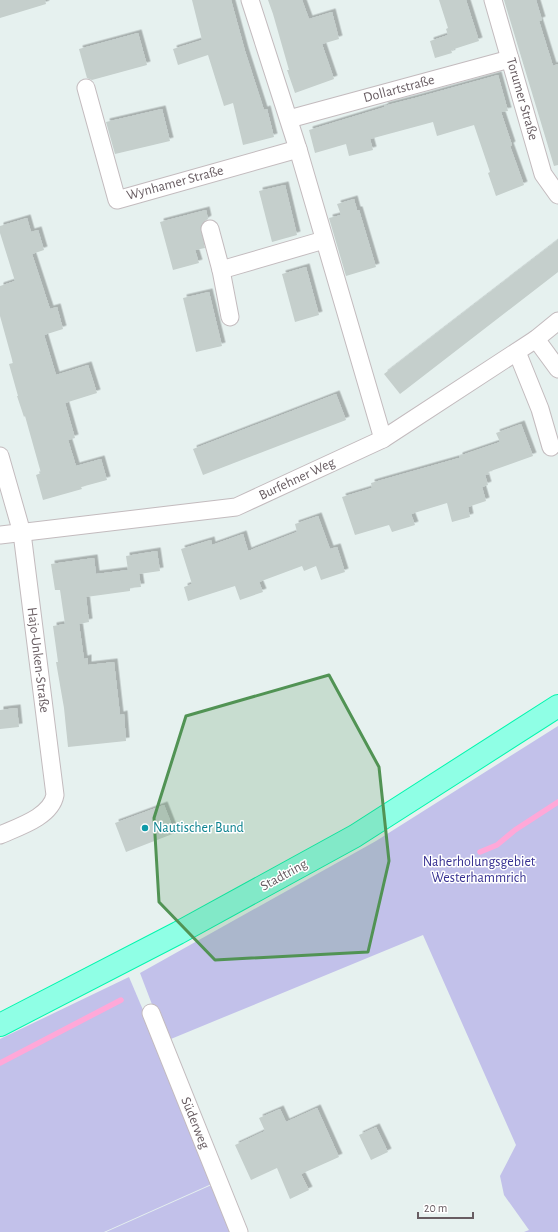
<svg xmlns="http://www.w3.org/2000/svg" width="558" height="1232" viewBox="0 0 558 1232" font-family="'Alegreya Sans',sans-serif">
<defs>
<filter id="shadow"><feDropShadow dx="3.5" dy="-3.5" stdDeviation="0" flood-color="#0004"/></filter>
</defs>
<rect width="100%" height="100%" fill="#e6f1ef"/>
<!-- green -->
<g fill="#c2c1ea">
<path d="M 558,726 L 558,1232 L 524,1232 L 529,1230 L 504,1195 L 500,1176 L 516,1145 L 423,935 L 166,1041 L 140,973 L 376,841 Z"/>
<path d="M 129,977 L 216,1182 L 104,1232 L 0,1232 L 0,1039 Z"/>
<path d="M 216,1183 L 236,1232 L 106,1232 Z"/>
</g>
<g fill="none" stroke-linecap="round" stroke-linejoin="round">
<!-- stream -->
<g stroke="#ffa8d8" stroke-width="5.5">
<path d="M 480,852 L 497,845 L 515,830 L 558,802"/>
<path d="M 0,1063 L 121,1000"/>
</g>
</g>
<!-- building -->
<g fill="#c5cfcc" filter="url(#shadow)">
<path d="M 0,0 L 45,0 L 46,4 L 0,18 Z"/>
<path d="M 192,0 L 231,0 L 245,51 L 264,110 L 267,109 L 274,137 L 243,145 L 233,103 L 224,106 L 208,55 L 178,65 L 173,49 L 202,40 Z"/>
<path d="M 268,0 L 302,0 L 309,19 L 332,12 L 339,39 L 322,44 L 334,79 L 295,93 L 287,70 L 289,70 L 273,14 Z"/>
<path d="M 439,0 L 466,0 L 479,41 L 451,50 L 452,53 L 435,58 L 430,41 L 448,35 L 446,29 L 448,28 Z"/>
<path d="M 504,0 L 536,0 L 542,20 L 539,21 L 553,66 L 558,64 L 558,165 L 554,166 Z"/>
<path d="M 138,33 L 147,65 L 92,80 L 87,78 L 79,49 Z"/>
<path d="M 498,75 L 508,111 L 501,112 L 512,145 L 510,146 L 524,185 L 496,196 L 488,173 L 490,172 L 474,125 L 437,136 L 433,122 L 370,139 L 373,150 L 349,156 L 346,144 L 315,153 L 309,130 L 385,107 L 384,106 L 415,98 Z"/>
<path d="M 162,109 L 170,141 L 115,154 L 106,122 Z"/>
<path d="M 285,185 L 297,235 L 272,242 L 259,191 Z"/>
<path d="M 354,199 L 357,210 L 359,210 L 376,267 L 346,276 L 329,218 L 341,215 L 337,204 Z"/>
<path d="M 206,210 L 208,219 L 203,222 L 200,227 L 205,248 L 195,250 L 199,263 L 173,270 L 160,222 Z"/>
<path d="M 27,218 L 31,232 L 38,230 L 44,250 L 32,254 L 50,309 L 57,307 L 63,329 L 44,335 L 56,375 L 88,365 L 97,393 L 65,403 L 75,438 L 68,440 L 76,466 L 101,459 L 107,480 L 81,487 L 82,489 L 43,500 L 36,475 L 41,473 L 25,416 L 24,417 L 17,396 L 18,396 L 9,364 L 13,363 L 0,316 L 0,286 L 15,281 L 0,233 L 0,226 Z"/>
<path d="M 558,240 L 558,272 L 400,394 L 384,374 Z"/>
<path d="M 306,267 L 319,315 L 295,322 L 282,274 Z"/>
<path d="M 209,292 L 222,346 L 196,352 L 183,298 Z"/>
<path d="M 336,394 L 346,420 L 203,475 L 193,449 Z"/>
<path d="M 521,424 L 533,456 L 488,472 L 489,474 L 485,475 L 488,485 L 482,487 L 486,501 L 468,507 L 470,517 L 452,522 L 447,503 L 411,514 L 415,525 L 392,532 L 389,525 L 355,535 L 342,497 L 372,488 L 371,483 L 459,458 L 459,456 L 500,442 L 496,433 Z"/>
<path d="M 318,516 L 330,549 L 337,547 L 345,572 L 321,580 L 316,566 L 304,571 L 302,566 L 259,582 L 263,592 L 240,600 L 235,586 L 188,601 L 184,587 L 192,584 L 181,549 L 211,540 L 212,545 L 243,534 L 248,551 L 297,532 L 295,524 Z"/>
<path d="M 157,551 L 160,571 L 139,574 L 141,587 L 130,588 L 130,591 L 86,597 L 89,622 L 79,624 L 84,659 L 88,658 L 88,665 L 114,662 L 120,715 L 124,714 L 126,741 L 68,747 L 64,708 L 56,662 L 58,662 L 53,626 L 65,624 L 60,590 L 55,590 L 51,564 L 94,558 L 96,574 L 128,570 L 126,556 Z"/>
<path d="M 17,708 L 19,727 L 0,729 L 0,710 Z"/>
<path d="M 164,805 L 175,833 L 126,852 L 115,823 Z"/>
<path d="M 317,1108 L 339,1157 L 301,1174 L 309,1190 L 290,1199 L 277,1168 L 251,1180 L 235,1145 L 265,1131 L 259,1118 L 280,1109 L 286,1122 Z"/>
<path d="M 376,1127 L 388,1152 L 371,1160 L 359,1135 Z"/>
</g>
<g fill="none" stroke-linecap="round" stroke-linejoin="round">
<defs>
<g id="minor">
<path d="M 250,0 L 298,149 L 383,439"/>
<path d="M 493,0 L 543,174 L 558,195"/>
<path d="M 86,88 L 117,200 L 298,149"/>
<path d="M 289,119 L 510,59"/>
<path d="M 210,229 L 221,270 L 230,317"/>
<path d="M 221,270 L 324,240"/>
<path d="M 536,339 L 558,369"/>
<path d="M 517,352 L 540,409 L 551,447"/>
<path d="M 0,456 L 22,533 L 55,795 C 51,817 18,827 0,835"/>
<path d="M 0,535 L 236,507 L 383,439 L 536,339 L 558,321"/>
<path d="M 151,1013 L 239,1232"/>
</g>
<path id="highway" d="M 0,1025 L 178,933 L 355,836 L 558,706"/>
</defs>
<!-- minor casing -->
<use href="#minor" stroke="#c3bbbe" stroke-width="19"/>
<!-- highway casing -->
<use href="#highway" stroke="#00f7ae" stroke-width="24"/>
<!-- minor -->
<use href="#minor" stroke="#fff" stroke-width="17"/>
<!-- highway -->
<use href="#highway" stroke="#8fffe5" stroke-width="22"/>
</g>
<!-- marked area -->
<path fill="#519354" fill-opacity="0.2" stroke="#519354" stroke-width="3" stroke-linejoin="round" d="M 329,675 L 379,767 L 389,861 L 368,952 L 215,960 L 159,902 L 154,818 L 186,716 Z"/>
<!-- markers -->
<circle fill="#0f9aa8" stroke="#fff" stroke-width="1.5" cx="145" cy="828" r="4"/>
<g text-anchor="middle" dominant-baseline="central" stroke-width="3" stroke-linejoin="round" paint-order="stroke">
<!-- street labels -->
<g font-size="14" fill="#685d62" stroke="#fff">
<text transform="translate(399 89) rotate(-15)">Dollartstraße</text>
<text transform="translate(522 99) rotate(74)">Torumer Straße</text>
<text transform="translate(175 183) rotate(-15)">Wynhamer Straße</text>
<text transform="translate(297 479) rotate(-25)">Burfehner Weg</text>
<text transform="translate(38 660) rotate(83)">Hajo-Unken-Straße</text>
<text transform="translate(284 875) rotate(-29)">Stadtring</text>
<text transform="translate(195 1123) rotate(68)">Süderweg</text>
</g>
<!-- culture labels -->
<g font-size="14" fill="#0d838f" stroke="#fff" text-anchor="start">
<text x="153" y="828">Nautischer Bund</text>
</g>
<!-- park labels -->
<g font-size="14" fill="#383292" stroke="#fff">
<text x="479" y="862">Naherholungsgebiet<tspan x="479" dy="16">Westerhammrich</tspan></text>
</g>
</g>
<!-- scale -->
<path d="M418 1212v6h55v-6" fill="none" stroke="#685d62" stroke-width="2"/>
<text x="424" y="1212" font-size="12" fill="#685d62" stroke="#ffffff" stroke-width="3" paint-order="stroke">20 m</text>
</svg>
